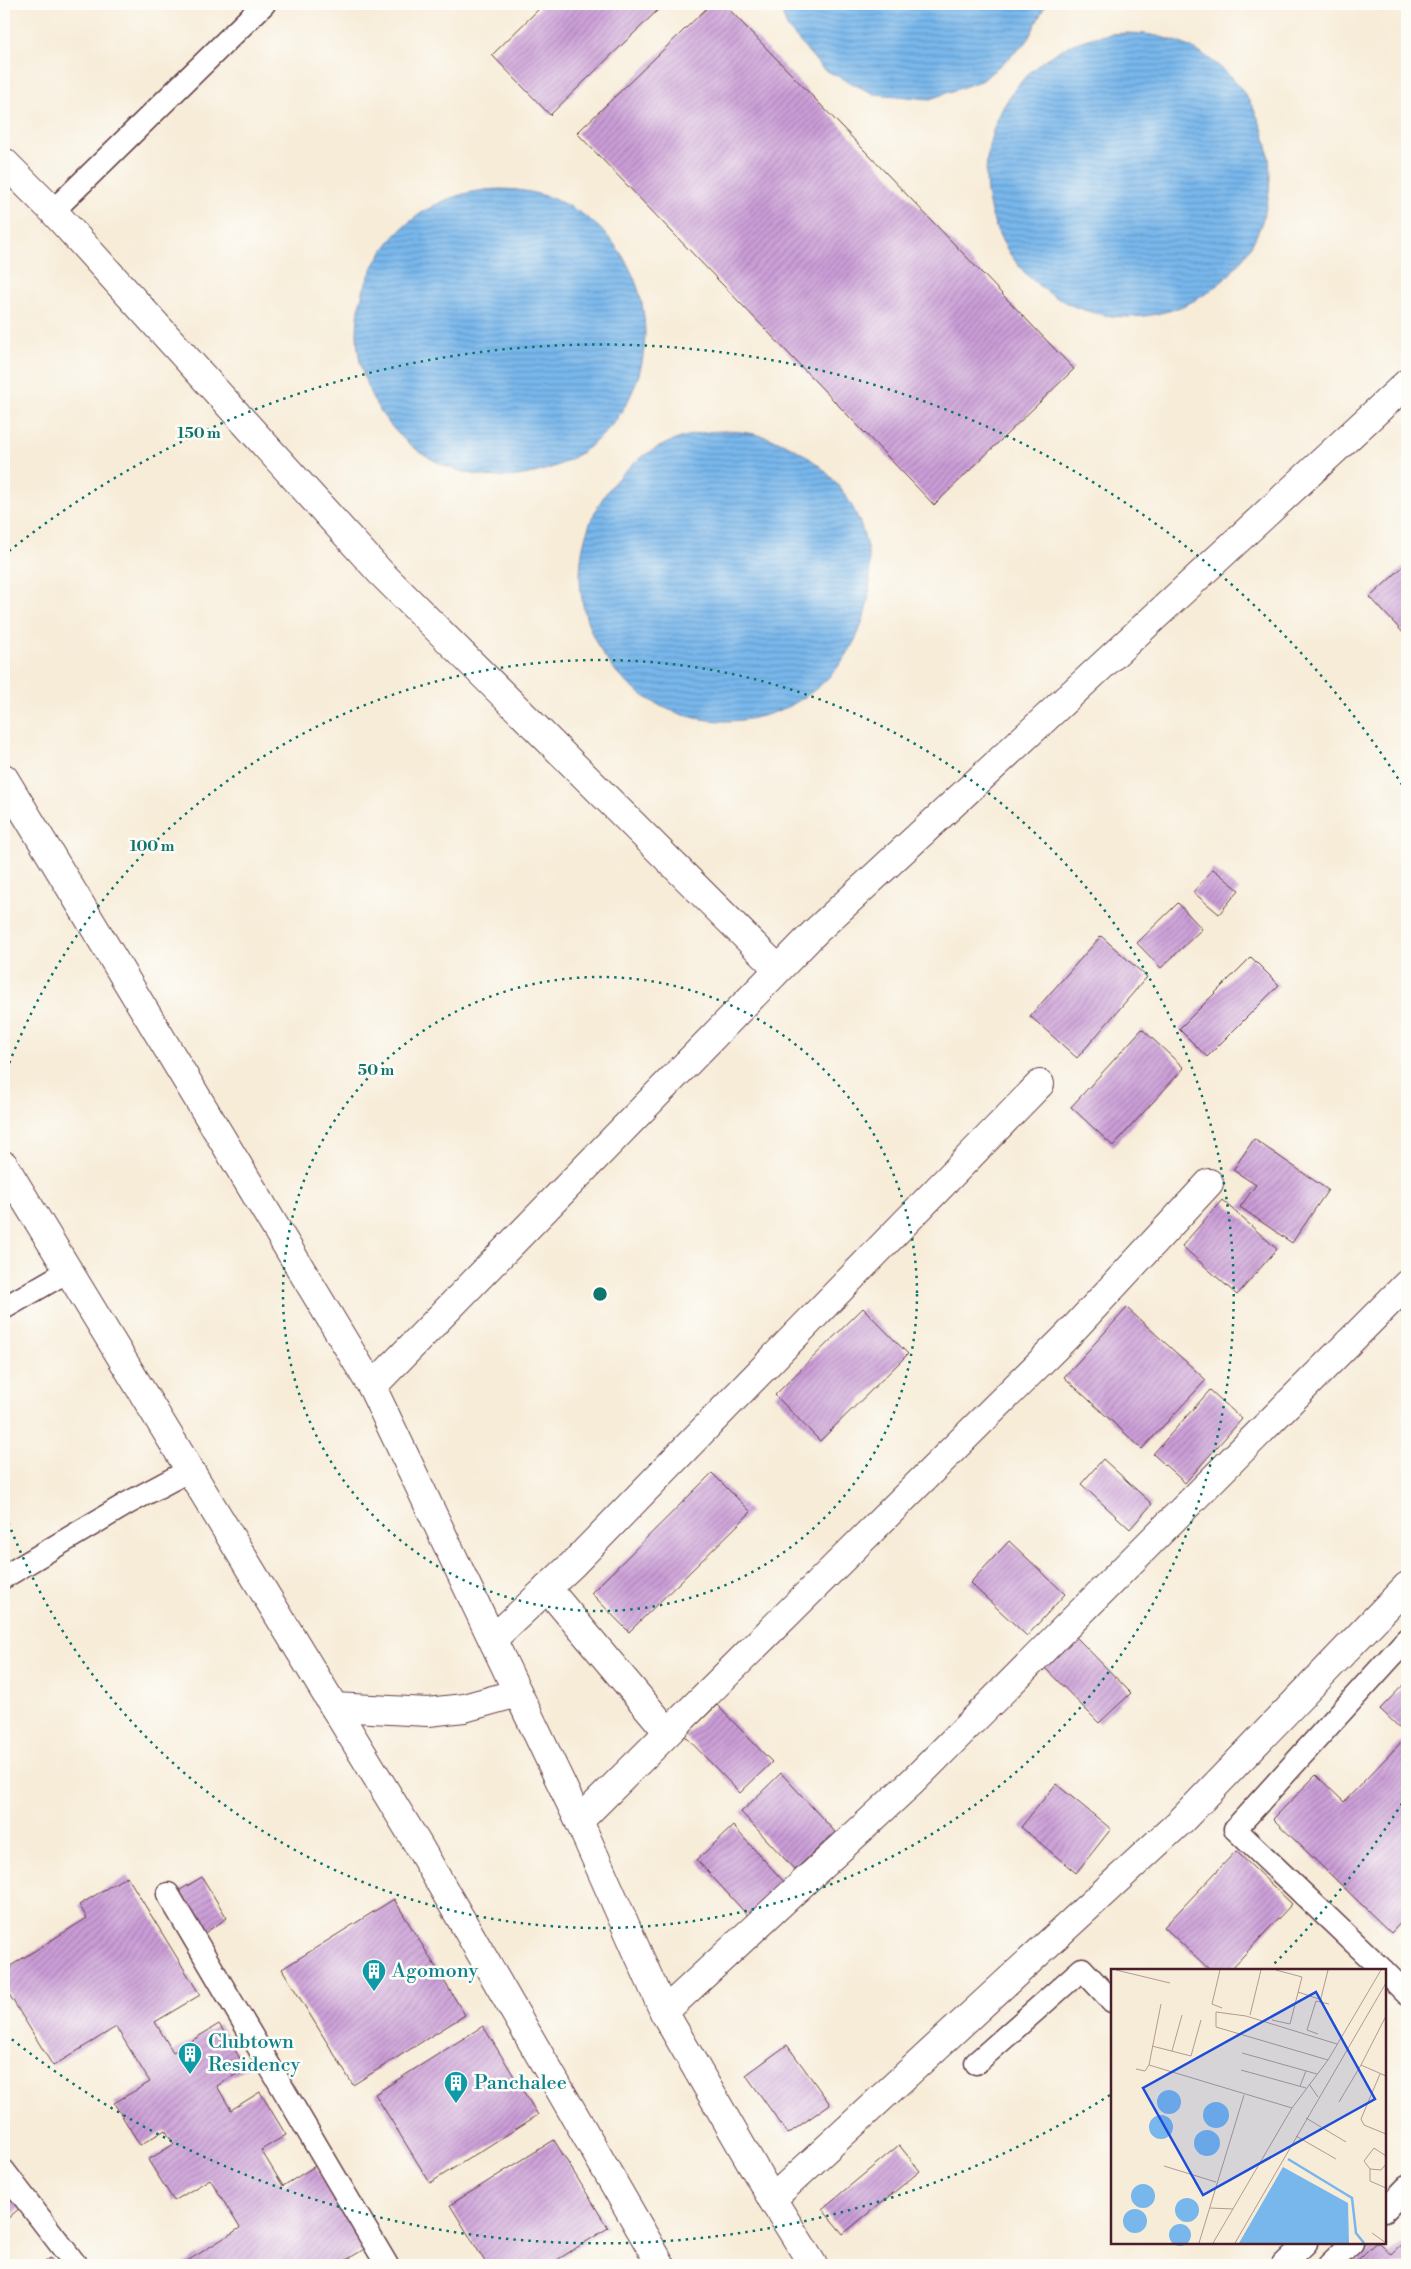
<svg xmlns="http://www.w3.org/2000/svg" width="1411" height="2269" viewBox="0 0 1411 2269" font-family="'Libre Bodoni',serif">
<defs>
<pattern id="water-rules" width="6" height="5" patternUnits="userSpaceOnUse" patternTransform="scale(1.25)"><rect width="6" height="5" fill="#78b7ec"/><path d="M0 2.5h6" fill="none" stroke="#6494bf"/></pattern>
<pattern id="building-hatch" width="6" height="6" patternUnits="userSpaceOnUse" patternTransform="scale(1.25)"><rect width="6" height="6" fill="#ca9dd7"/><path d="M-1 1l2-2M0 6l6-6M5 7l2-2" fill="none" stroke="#a67faf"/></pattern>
</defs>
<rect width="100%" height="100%" fill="#fdfcf7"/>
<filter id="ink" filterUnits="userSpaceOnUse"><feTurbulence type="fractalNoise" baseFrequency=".02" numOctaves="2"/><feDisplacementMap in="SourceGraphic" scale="10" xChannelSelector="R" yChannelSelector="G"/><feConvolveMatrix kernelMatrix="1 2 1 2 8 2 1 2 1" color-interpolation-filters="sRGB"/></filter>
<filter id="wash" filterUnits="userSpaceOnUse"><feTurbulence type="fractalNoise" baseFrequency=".0096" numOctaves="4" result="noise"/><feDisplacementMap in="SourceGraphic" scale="20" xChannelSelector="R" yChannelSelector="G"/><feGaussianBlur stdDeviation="1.12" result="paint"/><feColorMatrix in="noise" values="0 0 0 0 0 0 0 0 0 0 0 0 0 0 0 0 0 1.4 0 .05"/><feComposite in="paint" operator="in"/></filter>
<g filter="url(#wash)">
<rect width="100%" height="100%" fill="#f7ecd8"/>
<!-- water -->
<g fill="url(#water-rules)" stroke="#616b8c">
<path d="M 779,4 L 1046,4 L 1026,43 L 983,80 L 930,99 L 874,94 L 823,69 L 787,27 Z"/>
<circle cx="1128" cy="175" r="142"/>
<circle cx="501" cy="333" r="144"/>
<circle cx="725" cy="576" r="145"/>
</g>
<g id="blocks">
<!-- building -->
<g fill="url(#building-hatch)">
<path d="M 544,4 L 664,4 L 550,115 L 492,55 Z"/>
<path d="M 711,4 L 724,4 L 1074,369 L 934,505 L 577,133 Z"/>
<path d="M 1407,563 L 1407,637 L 1370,597 Z"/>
<path d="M 1213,869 L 1239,890 L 1219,914 L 1193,892 Z"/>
<path d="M 1178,903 L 1202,929 L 1161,968 L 1137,943 Z"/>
<path d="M 1101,936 L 1147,977 L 1077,1058 L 1030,1016 Z"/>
<path d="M 1251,957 L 1279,985 L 1207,1057 L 1179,1029 Z"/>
<path d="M 1142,1029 L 1184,1068 L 1113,1146 L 1071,1107 Z"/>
<path d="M 1254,1139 L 1328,1190 L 1292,1243 L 1240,1207 L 1256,1185 L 1233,1170 Z"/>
<path d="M 1222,1200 L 1277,1249 L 1237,1295 L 1182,1246 Z"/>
<path d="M 863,1308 L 908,1354 L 820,1441 L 775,1395 Z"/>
<path d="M 1127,1308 L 1206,1380 L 1142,1449 L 1064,1377 Z"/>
<path d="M 1210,1390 L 1242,1419 L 1185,1483 L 1153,1454 Z"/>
<path d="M 1103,1459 L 1152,1504 L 1130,1529 L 1081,1484 Z"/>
<path d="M 712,1473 L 751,1512 L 629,1632 L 591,1593 Z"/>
<path d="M 1009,1541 L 1065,1594 L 1027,1636 L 970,1583 Z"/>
<path d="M 1075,1636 L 1131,1693 L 1099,1723 L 1044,1667 Z"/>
<path d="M 1407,1681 L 1407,1735 L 1380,1709 Z"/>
<path d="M 717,1705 L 772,1762 L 740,1793 L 685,1736 Z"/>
<path d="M 1407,1736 L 1407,1856 L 1404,1859 L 1407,1862 L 1407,1916 L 1391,1933 L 1273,1819 L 1316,1775 L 1344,1802 Z"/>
<path d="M 781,1773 L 835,1832 L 795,1870 L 741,1812 Z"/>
<path d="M 1056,1784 L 1111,1829 L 1076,1873 L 1021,1827 Z"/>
<path d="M 733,1826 L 786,1884 L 750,1918 L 697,1860 Z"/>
<path d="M 1236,1851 L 1292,1904 L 1230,1970 L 1210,1970 L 1164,1927 Z"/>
<path d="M 127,1876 L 200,1995 L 155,2022 L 173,2052 L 219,2024 L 246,2068 L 217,2086 L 231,2110 L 260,2092 L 286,2135 L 261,2150 L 283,2186 L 315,2166 L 366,2248 L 338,2265 L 181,2265 L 240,2228 L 210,2179 L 174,2201 L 148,2160 L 174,2144 L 165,2130 L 140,2145 L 114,2103 L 150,2082 L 116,2027 L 53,2066 L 4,1986 L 4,1970 L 87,1918 L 79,1905 Z"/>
<path d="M 202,1877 L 227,1918 L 190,1943 L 165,1899 Z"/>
<path d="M 394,1899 L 465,2015 L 353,2085 L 282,1969 Z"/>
<path d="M 483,2026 L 538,2115 L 430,2183 L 375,2094 Z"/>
<path d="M 787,2045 L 830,2104 L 788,2134 L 746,2075 Z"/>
<path d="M 554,2140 L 608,2228 L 549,2265 L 487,2265 L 450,2205 Z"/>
<path d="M 899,2145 L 920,2171 L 843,2234 L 822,2209 Z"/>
<path d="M 4,2184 L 23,2205 L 4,2222 Z"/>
<path d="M 1407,2239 L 1407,2265 L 1353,2265 L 1375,2243 L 1379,2243 L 1391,2254 Z"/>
<path d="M 50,2258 L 55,2265 L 41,2265 Z"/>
</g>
</g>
</g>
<g filter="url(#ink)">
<use href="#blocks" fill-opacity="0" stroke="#643e45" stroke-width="1"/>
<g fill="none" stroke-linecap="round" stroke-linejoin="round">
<defs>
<g id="lane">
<path d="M 53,211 L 264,4"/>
<path d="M 4,1308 L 68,1271"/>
<path d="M 4,1577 L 128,1503 L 190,1470"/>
<path d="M 168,1894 L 387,2265"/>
<path d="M 1383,1970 L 1235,1829 L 1407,1639"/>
<path d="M 1385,1972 L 1407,1994"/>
<path d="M 976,2063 L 1082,1969 L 1112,2001"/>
<path d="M 4,2171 L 76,2265"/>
<path d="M 1385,2210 L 1407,2187"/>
<path d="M 1283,2265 L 1306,2243"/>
<path d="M 1329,2265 L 1352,2243"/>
</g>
<g id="street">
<path d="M 4,162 L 53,211 L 380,572 L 778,969"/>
<path d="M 4,778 L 372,1387 L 579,1821 L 664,2012 L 772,2199 L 813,2265"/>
<path d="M 4,1165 L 417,1843 L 661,2265"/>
<path d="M 372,1387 L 815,932 L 1407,383"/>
<path d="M 547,1588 L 668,1732"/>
<path d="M 493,1639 L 573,1564 L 1040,1084"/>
<path d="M 334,1707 L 428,1712 L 464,1708 L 518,1693"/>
<path d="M 579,1821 L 1067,1336 L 1209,1183"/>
<path d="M 664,2012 L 912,1782 L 1407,1284"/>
<path d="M 772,2199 L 1182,1820 L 1407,1586"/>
</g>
</defs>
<!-- lane casing -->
<use href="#lane" stroke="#643e45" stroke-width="25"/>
<!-- street casing -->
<use href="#street" stroke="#643e45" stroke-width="30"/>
<!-- lane -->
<use href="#lane" stroke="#fff" stroke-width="22"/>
<!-- street -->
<use href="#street" stroke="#fff" stroke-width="28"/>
</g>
</g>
<!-- distance rings -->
<g fill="none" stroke="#0f766e" stroke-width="2.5" stroke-dasharray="2.5 5">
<circle cx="600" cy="1294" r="317"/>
<path d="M4 1077A634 634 0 1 1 4 1511"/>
<path d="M1406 1797A950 950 0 0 1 1272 1966M1110 2095A950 950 0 0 1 9 2037M9 551A950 950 0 0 1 1406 791"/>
</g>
<!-- icons -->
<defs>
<symbol id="building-pin" viewBox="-11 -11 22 30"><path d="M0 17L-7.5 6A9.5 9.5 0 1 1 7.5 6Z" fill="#0f9aa8" stroke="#fdfcf7"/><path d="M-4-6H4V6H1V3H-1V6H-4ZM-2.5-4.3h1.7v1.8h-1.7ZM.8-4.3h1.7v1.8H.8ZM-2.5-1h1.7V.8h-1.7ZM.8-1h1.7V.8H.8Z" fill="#fff"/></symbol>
</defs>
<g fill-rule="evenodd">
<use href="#building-pin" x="360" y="1957" width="28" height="38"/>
<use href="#building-pin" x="176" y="2040" width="28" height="38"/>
<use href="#building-pin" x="442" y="2069" width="28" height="38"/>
</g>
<g text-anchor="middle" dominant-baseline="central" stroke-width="5" stroke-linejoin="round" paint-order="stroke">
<!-- culture labels -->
<g font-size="20" fill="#0d838f" stroke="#fdfcf7" text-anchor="start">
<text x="392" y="1971">Agomony</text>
<text x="208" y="2042">Clubtown<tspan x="208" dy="23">Residency</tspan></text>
<text x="474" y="2083">Panchalee</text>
</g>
</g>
<!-- overview -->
<g transform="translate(1111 1969)">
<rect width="275" height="275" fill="#f7ecd8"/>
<path d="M46 133a12 12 0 1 1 24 0a12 12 0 1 1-24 0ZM92 146a13 13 0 1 1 26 0a13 13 0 1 1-26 0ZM38 158a12 12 0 1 1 24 0a12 12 0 1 1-24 0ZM83 174a13 13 0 1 1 26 0a13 13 0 1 1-26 0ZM 172,198 L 237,234 L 238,274 L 128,274 ZM20 227a12 12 0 1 1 24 0a12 12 0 1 1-24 0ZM64 241a12 12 0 1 1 24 0a12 12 0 1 1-24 0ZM12 252a12 12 0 1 1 24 0a12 12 0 1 1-24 0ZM58 266a11 11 0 1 1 22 0a11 11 0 1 1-22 0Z" fill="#78b7ec"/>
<path fill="none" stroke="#78b7ec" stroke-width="2.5" d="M 177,190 L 241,229 L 245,264 L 253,274"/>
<path fill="none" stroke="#b29a93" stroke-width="1" d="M 5,1 L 59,14M 109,1 L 101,35 L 111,39M 187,23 L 208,30M 209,33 L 217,1M 139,46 L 150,1M 275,47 L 250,96 L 275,107M 161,51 L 179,55 L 191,8 L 165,1M 207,65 L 196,61 L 205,32 L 218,35M 41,77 L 80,87 L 90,51M 61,82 L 71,46M 131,84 L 206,105M 217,91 L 105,58 L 105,43 L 135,47 L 226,75M 38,96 L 181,139M 25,100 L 34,102 L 38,96 L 50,35M 130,101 L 195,119M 269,105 L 250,150 L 253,156 L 275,165M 198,115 L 207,128M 189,117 L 195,102M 228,133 L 250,96M 195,149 L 235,173M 185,167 L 225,190M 275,187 L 263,179 L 253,192 L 259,200 L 259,212 L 275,219M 53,197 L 105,213M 259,200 L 270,201 L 275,195M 99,239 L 122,240M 261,264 L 275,274M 88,274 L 133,126M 102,274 L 181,139 L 217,91 L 270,1M 124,274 L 275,14"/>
<path fill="#1d4ed8" fill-opacity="0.15" stroke="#1d4ed8" stroke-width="2.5" d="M 205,23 L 264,130 L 92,226 L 32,119 Z"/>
<rect width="275" height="275" fill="none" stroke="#4a1f2b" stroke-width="2.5"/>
</g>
<circle cx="600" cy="1294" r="8" fill="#0f766e" stroke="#fdfcf7" stroke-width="2.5"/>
<g font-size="15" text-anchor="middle" font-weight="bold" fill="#0f766e" stroke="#fdfcf7" stroke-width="5" stroke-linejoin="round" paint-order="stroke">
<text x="199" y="438">150 m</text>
<text x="152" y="851">100 m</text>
<text x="376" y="1075">50 m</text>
</g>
<!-- margin -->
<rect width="1411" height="2269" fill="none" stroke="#fdfcf7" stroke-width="20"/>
</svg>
